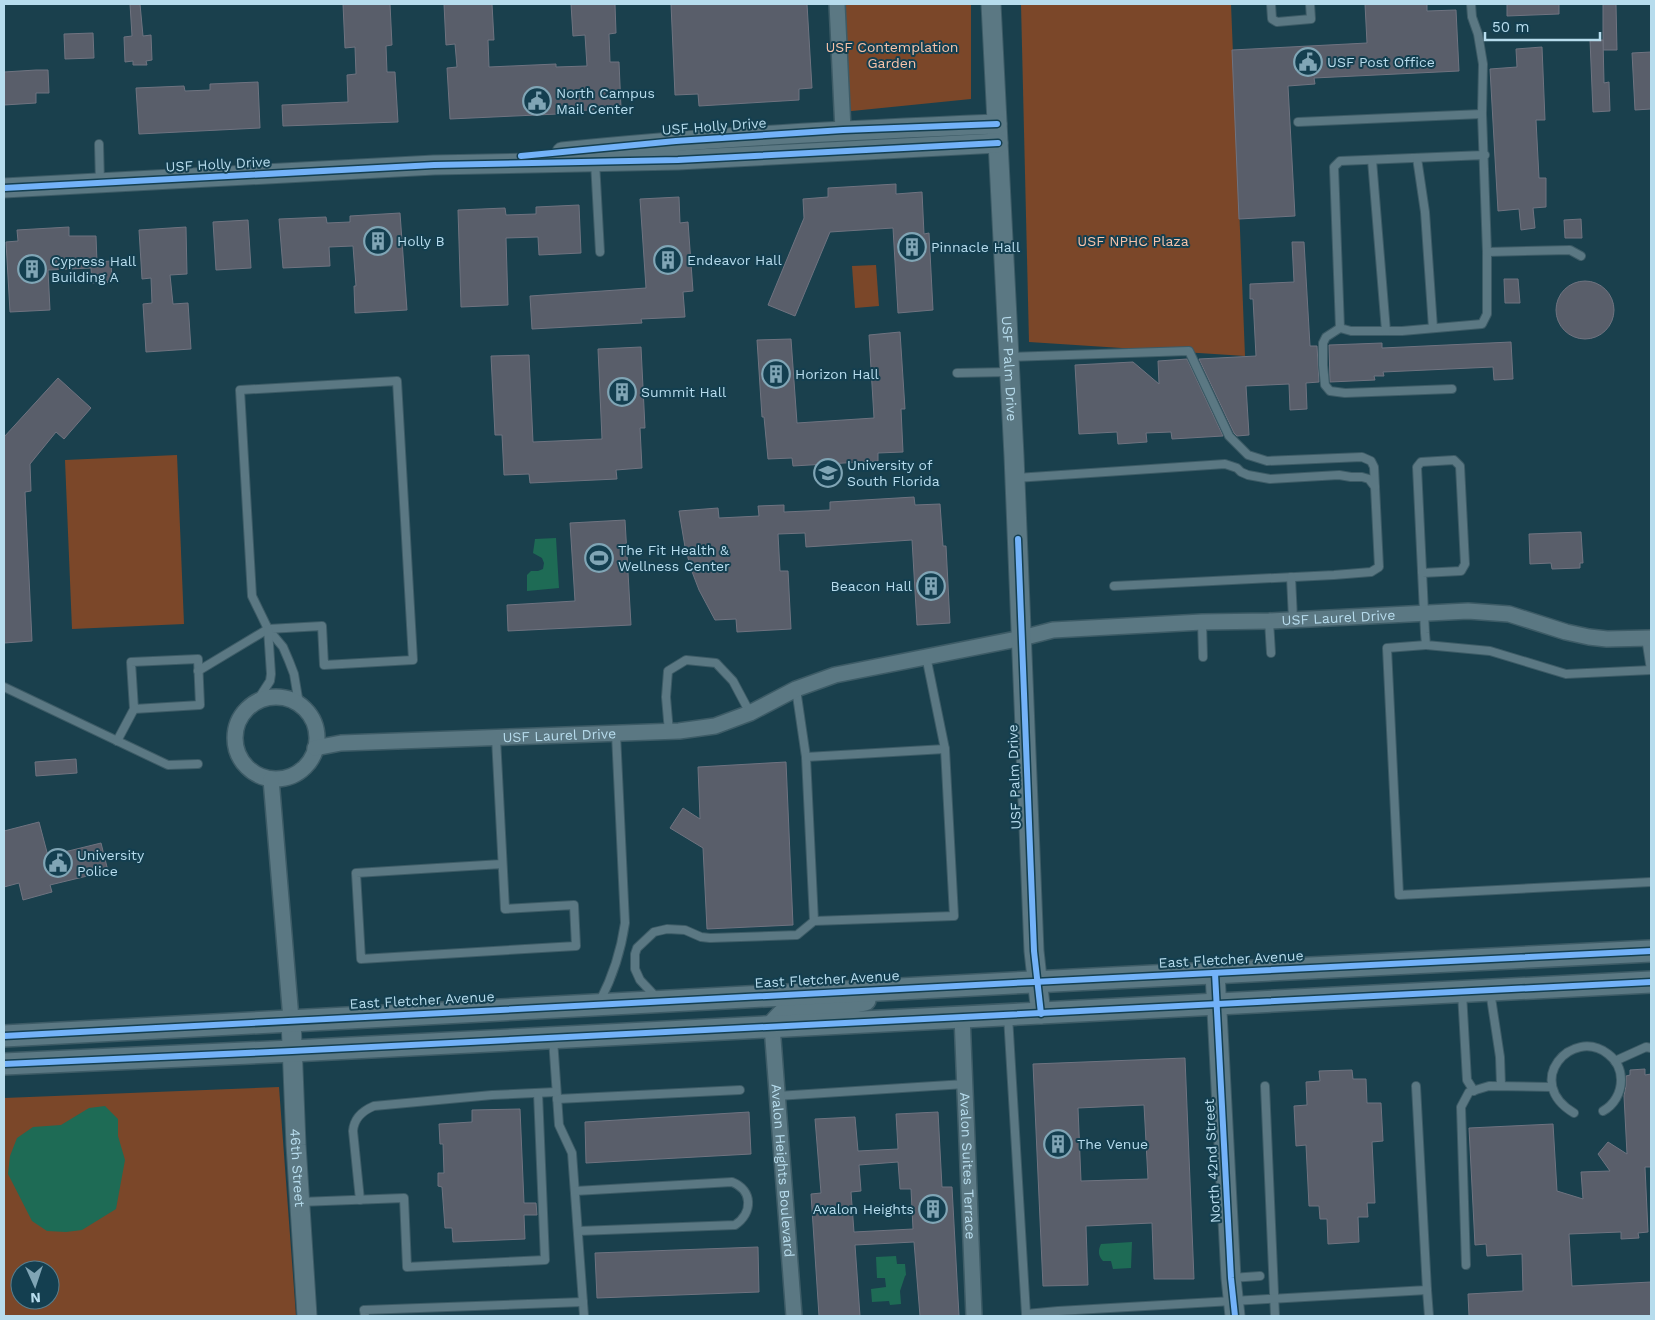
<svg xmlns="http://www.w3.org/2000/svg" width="1655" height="1320" viewBox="0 0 1655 1320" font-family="'Work Sans',sans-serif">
<rect width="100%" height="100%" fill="#1a404d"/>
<!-- green -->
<g fill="#7b4729" fill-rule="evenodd">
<path d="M 838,4 L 971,4 L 971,99 L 842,112 Z"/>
<path d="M 1021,4 L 1231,4 L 1245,356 L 1029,342 Z"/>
<path d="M 876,265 L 879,306 L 855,308 L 852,266 Z"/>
<path d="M 177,455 L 184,624 L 72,629 L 65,460 Z"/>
<path d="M 279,1087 L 296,1316 L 4,1316 L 4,1098 ZM 20,1270 L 50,1270 L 50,1300 L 20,1300 Z"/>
</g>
<!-- water -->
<g fill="#1e6b55">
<path d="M 556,538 L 559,588 L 527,591 L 527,575 L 531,571 L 538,571 L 543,569 L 544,563 L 542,558 L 533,553 L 535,539 Z"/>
<path d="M 105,1106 L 118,1119 L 118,1136 L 125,1160 L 116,1209 L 82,1230 L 66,1232 L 47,1231 L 32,1221 L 8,1174 L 10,1156 L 17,1138 L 33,1127 L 61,1125 L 89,1108 Z"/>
<path d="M 1132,1242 L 1131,1268 L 1113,1269 L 1111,1261 L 1103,1261 C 1098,1256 1098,1250 1101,1244 Z"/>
<path d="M 896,1256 L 897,1264 L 905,1264 L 906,1275 L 905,1276 L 900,1291 L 901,1304 L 890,1305 L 889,1301 L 872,1302 L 871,1289 L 886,1287 L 885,1278 L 877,1278 L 876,1257 Z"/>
</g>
<!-- building -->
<g fill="#595e6a" stroke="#6f7380" fill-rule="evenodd">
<path d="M 130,4 L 140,4 L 143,36 L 151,35 L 152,60 L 146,61 L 147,65 L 133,65 L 133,61 L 125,62 L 124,37 L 132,36 Z"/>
<path d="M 343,4 L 390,4 L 392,45 L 386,46 L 387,72 L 395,72 L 398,122 L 283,126 L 282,105 L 348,102 L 347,75 L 356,74 L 355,47 L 345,48 Z"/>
<path d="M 444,4 L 492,4 L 494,40 L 488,40 L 489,67 L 556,64 L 556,67 L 587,66 L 585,35 L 573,36 L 571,4 L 615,4 L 616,33 L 609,34 L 610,62 L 619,62 L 621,108 L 558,112 L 558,114 L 450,119 L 447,68 L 457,67 L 455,44 L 446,45 Z"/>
<path d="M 671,4 L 807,4 L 812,88 L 799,89 L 799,100 L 699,106 L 698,94 L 675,95 Z"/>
<path d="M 1365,4 L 1427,4 L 1427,11 L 1456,10 L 1459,71 L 1314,78 L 1315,84 L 1288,86 L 1295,216 L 1239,219 L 1232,50 L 1367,43 Z"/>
<path d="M 1507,4 L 1559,4 L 1559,14 L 1507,16 Z"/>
<path d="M 1603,4 L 1616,4 L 1617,50 L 1603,50 Z"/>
<path d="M 93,33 L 94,58 L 65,59 L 64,34 Z"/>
<path d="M 1590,40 L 1603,40 L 1604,83 L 1609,82 L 1610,111 L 1593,112 Z"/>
<path d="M 1542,47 L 1545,120 L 1536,120 L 1539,178 L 1546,178 L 1546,207 L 1533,208 L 1535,228 L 1521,230 L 1519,209 L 1498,211 L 1490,69 L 1517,67 L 1516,49 Z"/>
<path d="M 1651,52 L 1651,109 L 1635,110 L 1632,53 Z"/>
<path d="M 36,70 L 48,70 L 49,93 L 36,93 L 36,103 L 4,105 L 4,72 Z"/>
<path d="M 258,82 L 260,128 L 139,134 L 136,88 L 184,86 L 185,91 L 210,90 L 210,84 Z"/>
<path d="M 896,184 L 896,194 L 922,192 L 924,234 L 929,233 L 933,310 L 898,313 L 893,228 L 830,232 L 795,316 L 768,305 L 804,218 L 803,199 L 828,197 L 828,188 Z"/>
<path d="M 679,197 L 680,223 L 688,222 L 693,291 L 683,292 L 685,317 L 641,319 L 642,323 L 532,329 L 530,296 L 646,288 L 640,199 Z"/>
<path d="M 579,205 L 581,253 L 539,255 L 538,237 L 506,238 L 508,305 L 461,307 L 458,210 L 505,208 L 506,215 L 536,214 L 536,207 Z"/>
<path d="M 400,213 L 407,310 L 355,313 L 354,286 L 356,286 L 353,246 L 329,247 L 330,266 L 283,268 L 279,219 L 326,217 L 327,223 L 350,222 L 350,216 Z"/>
<path d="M 1581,219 L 1582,238 L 1565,238 L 1564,220 Z"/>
<path d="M 248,220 L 251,268 L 216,270 L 213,222 Z"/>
<path d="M 69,227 L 69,236 L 96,236 L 97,262 L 111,261 L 112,282 L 92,283 L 91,268 L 48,270 L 50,310 L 10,312 L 6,242 L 18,241 L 17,230 Z"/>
<path d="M 186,227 L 187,274 L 170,275 L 173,304 L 188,303 L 191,349 L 146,352 L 143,304 L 152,303 L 151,278 L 142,279 L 139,230 Z"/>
<path d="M 1292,242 L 1304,242 L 1310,346 L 1317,346 L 1319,382 L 1306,383 L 1307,409 L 1290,410 L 1289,384 L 1246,386 L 1249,435 L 1237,436 L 1234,433 L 1199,359 L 1256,356 L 1253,299 L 1250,299 L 1250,284 L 1294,282 Z"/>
<path d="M 1504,279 L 1518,279 L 1520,303 L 1505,303 Z"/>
<circle cx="1585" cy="310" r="29"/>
<path d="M 900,332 L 905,409 L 901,409 L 903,452 L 878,453 L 878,461 L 793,466 L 792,458 L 768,459 L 764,417 L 762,417 L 757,340 L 791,339 L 797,423 L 874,418 L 869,335 Z"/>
<path d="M 1511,342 L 1513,379 L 1494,380 L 1493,367 L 1383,372 L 1384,376 L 1374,376 L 1375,380 L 1330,382 L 1329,345 L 1382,343 L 1382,348 Z"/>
<path d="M 641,347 L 645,428 L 640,428 L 642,468 L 616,470 L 617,479 L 530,483 L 529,474 L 504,475 L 502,435 L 495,435 L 491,356 L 529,355 L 533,442 L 602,439 L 598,349 Z"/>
<path d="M 1187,359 L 1223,436 L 1172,439 L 1171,432 L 1146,433 L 1147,442 L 1118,444 L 1117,432 L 1079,434 L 1075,365 L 1133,362 L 1159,384 L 1158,361 Z"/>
<path d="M 58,378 L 91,408 L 64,439 L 56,432 L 30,464 L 31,491 L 25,492 L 32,641 L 4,643 L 4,437 Z"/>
<path d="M 914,497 L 915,505 L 940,504 L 943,546 L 946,546 L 950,623 L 917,625 L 912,540 L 806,547 L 805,533 L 778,534 L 780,571 L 788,571 L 791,629 L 737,632 L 736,619 L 715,620 L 699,590 L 691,569 L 685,547 L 679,511 L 718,508 L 719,518 L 759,516 L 758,506 L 784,505 L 784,512 L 830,510 L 830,502 Z"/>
<path d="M 625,520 L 631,625 L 508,631 L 507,605 L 575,601 L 570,523 Z"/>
<path d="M 1581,532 L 1583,563 L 1580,563 L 1580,568 L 1552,569 L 1551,563 L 1530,564 L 1529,534 Z"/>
<path d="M 76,759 L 77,773 L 36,776 L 35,762 Z"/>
<path d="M 786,762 L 793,925 L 707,929 L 703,848 L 670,828 L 683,808 L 700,819 L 698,767 Z"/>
<path d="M 39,822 L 48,856 L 101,843 L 108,871 L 50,885 L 52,892 L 23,900 L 19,883 L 4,887 L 4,831 Z"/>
<path d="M 1185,1058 L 1194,1279 L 1154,1279 L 1152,1223 L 1086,1226 L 1088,1285 L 1043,1286 L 1033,1064 ZM 1144,1105 L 1148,1179 L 1081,1181 L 1078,1108 Z"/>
<path d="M 1645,1069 L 1645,1075 L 1651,1074 L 1651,1167 L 1645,1167 L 1648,1232 L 1638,1233 L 1639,1238 L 1621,1239 L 1621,1232 L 1569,1234 L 1572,1286 L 1651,1282 L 1651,1316 L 1469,1316 L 1468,1294 L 1523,1291 L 1522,1254 L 1487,1256 L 1486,1244 L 1475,1245 L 1469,1128 L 1553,1124 L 1557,1191 L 1583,1199 L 1581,1172 L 1610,1171 L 1598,1154 L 1608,1142 L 1627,1154 L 1624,1096 L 1626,1086 L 1626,1076 L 1630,1075 L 1630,1070 Z"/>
<path d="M 1352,1070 L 1353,1079 L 1366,1079 L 1367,1103 L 1381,1103 L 1383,1141 L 1372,1142 L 1375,1203 L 1367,1203 L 1368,1217 L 1358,1217 L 1359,1242 L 1328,1244 L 1327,1219 L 1320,1219 L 1319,1206 L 1309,1206 L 1306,1145 L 1296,1146 L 1294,1106 L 1307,1105 L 1306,1082 L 1320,1081 L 1319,1071 Z"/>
<path d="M 520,1109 L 524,1203 L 536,1203 L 537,1215 L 524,1215 L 525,1239 L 453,1242 L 452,1228 L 445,1228 L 442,1187 L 438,1186 L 438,1173 L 444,1173 L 443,1144 L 440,1144 L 439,1124 L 472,1122 L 472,1110 Z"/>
<path d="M 749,1112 L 751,1154 L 586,1163 L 585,1122 Z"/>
<path d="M 938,1112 L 942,1187 L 952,1187 L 959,1316 L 920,1316 L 914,1242 L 855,1245 L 860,1316 L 819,1316 L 811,1194 L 821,1193 L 815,1119 L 855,1117 L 858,1151 L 898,1149 L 896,1114 ZM 898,1162 L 900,1189 L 911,1189 L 913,1229 L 854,1232 L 851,1192 L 861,1191 L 859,1165 Z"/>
<path d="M 758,1247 L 759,1292 L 597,1298 L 595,1253 Z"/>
</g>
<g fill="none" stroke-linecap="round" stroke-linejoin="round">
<defs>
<g id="service">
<path d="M 1271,4 L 1272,19 L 1277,22 L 1311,19 L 1310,4"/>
<path d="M 1471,4 L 1472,17 L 1478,34 L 1483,64 L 1482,114 L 1487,252 L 1487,314 L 1482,324 L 1402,331 L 1351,331 L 1340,328 L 1334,167 L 1340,161 L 1485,155"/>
<path d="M 1298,122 L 1482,114"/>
<path d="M 99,144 L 100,183"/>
<path d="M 1417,158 L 1425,212 L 1433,328"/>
<path d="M 1372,160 L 1386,331"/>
<path d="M 595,162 L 600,252"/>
<path d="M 1487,252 L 1570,250 L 1581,256"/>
<path d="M 1340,328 L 1326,337 L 1323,343 L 1323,365 L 1325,385 L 1330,391 L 1345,393 L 1452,389"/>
<path d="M 1009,357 L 1189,351 L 1229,436 L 1248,455 L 1267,461 L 1362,457 L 1371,461 L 1374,467 L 1379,567 L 1371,572 L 1334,575 L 1114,586"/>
<path d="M 957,373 L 1009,372"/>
<path d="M 1015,478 L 1225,464 L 1237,468 L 1241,472 L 1248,475 L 1270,479 L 1339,475 L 1351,477 L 1362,477 L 1369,479 L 1375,487"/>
<path d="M 1422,573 L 1461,571 L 1465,564 L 1460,466 L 1454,460 L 1421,462 L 1417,467 L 1425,633 L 1426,645 L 1490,651 L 1566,674 L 1651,670"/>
<path d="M 1291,577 L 1293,619"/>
<path d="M 1269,621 L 1271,653"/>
<path d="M 1202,622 L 1203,657"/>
<path d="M 1646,638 L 1651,670"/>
<path d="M 1426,645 L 1387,648 L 1399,895 L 1651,882"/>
<path d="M 198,659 L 200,705 L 134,709 L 131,662 Z"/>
<path d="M 198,671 L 268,629 L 322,626 L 324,665 L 413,660 L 397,381 L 240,390 L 252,596 L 268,629 L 283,647 L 289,661 L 294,674 L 299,704"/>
<path d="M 4,687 L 168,765 L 198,764"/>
<path d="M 796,689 L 806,757 L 814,921"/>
<path d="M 257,701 L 270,681 L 271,674 L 268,629"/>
<path d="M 669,732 L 666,697 L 668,671 L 686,660 L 716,663 L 733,681 L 750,713"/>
<path d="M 496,738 L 505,909 L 574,905 L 576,946 L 361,959 L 356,873 L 502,864"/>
<path d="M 117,741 L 134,709"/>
<path d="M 806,757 L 945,749"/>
<path d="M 1490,991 L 1500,1057 L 1501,1086"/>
<path d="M 1462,993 L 1467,1080 L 1474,1091"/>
<path d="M 656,997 L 640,980 L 635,969 L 635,954 L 637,948 L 654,932 L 667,929 L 685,930 L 701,937 L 710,938 L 797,935 L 814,921 L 954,916 L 945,749 L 926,656"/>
<path d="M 600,1001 C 613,976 621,951 625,923 L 616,734"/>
<path d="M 1008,1016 L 1026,1314"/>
<path d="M 553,1039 L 559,1125 L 572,1153 L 584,1316"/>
<path d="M 1615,1061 L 1646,1047 L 1651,1048"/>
<path d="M 1265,1086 L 1275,1316"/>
<path d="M 777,1096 L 965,1084"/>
<path d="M 557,1099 L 740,1090"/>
<path d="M 1574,1113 C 1522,1082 1572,1026 1608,1054 C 1616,1060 1621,1069 1621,1080 C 1621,1093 1614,1105 1603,1111"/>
<path d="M 575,1191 L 732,1182 C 753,1190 753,1213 735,1225 L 578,1231"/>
<path d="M 360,1200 L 353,1131 C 354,1118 362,1111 374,1106 L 492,1095 L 556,1092"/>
<path d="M 300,1202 L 404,1198 L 407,1267 L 545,1260 L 538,1093"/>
<path d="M 1466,1265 L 1461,1107 L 1469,1092 L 1489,1086 L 1551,1087"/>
<path d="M 1231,1278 L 1260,1276"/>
<path d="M 1427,1290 L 1429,1316"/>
<path d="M 365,1316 L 364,1310 L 583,1302"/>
<path d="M 1026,1316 L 1026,1314 L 1058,1311 L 1427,1290 L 1416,1086"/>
</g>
<g id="minor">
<path d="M 837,4 L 843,130"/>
<circle cx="276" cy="738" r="41"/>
<path id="s1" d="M 315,748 L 341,743 L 679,731 L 715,726 L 750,713 L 796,689 L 835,675 L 1022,638 L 1053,630 L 1202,622 L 1269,621 L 1468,611 L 1509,614 L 1566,632 L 1589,637 L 1607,639 L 1651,638"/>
<path d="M 271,779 L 291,1019"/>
<path id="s2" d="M 962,1016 L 974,1316"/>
<path id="s3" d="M 772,1026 L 794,1316"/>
</g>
<g id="tertiary">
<path id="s4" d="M 991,4 L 1014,456 L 1034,951 L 1041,1014"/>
<path d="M 562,152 C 707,137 852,130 997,124"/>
<path d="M 4,188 L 434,165 L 678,160 L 998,143"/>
<path d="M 1215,973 L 1231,1278 L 1235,1316"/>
<path id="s5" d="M 291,1019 L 296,1145 L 307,1316"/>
</g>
<g id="secondary">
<path d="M 772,1026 L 782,1015 L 792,1009 L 830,1007 L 865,1000"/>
<path d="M 4,1036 C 553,1003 1102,980 1651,951"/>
<path d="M 4,1064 L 292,1051 L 1651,982"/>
</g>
</defs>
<!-- service casing -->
<use href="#service" stroke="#3d5b66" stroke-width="10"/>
<!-- minor casing -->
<use href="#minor" stroke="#3d5b66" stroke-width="18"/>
<!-- tertiary casing -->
<use href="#tertiary" stroke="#3d5b66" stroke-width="21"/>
<!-- secondary casing -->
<use href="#secondary" stroke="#3d5b66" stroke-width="24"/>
<!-- service -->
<use href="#service" stroke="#5b7883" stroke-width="8"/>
<!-- minor -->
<use href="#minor" stroke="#5b7883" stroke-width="15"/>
<!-- tertiary -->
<use href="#tertiary" stroke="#5b7883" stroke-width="19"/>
<!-- secondary -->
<use href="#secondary" stroke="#5b7883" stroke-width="21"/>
<defs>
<g id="cycleway">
<path d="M 521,156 L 676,141 L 843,130 L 997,124"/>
<path d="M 4,188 L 434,165 L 678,160 L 998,143"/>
<path d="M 1018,539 L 1034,951 L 1041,1014"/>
<path d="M 1215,973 L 1231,1278 L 1235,1316"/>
<path d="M 4,1036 C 553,1003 1102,980 1651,951"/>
<path d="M 4,1064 L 292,1051 L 1651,982"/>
</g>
</defs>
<!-- cycleway casing -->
<use href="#cycleway" stroke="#143f50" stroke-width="9"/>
<!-- cycleway -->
<use href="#cycleway" stroke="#73b2f8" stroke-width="6"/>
</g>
<!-- icons -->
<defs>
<symbol id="civic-ring" viewBox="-11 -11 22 22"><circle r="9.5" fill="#143f50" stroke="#80a5b5" stroke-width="1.5"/><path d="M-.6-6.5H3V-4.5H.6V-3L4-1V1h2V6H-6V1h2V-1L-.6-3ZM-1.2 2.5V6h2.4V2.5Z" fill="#80a5b5"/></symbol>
<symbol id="building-ring" viewBox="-11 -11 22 22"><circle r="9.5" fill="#143f50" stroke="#80a5b5" stroke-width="1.5"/><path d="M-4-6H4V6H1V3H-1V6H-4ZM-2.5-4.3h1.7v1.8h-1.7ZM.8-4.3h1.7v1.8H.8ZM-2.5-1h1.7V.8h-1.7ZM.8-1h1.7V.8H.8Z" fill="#80a5b5"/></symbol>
<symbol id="university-ring" viewBox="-11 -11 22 22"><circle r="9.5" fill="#143f50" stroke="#80a5b5" stroke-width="1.5"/><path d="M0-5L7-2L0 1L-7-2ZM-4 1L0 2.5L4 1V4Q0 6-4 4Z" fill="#80a5b5"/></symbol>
<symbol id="stadium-ring" viewBox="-11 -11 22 22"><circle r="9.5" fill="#143f50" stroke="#80a5b5" stroke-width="1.5"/><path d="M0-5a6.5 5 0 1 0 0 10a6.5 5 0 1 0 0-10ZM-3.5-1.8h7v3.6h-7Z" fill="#80a5b5"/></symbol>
</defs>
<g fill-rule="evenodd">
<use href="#civic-ring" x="1292" y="46" width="32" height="32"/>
<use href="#civic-ring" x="521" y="85" width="32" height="32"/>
<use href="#building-ring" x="362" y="225" width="32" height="32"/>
<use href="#building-ring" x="896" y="231" width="32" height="32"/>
<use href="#building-ring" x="652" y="244" width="32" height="32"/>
<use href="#building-ring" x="16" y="253" width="32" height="32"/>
<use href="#building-ring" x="760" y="358" width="32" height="32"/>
<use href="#building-ring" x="606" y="376" width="32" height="32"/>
<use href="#university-ring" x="812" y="457" width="32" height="32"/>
<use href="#stadium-ring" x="583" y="542" width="32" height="32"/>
<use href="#building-ring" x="915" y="570" width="32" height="32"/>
<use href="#civic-ring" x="42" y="847" width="32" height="32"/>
<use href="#building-ring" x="1042" y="1128" width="32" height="32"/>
<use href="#building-ring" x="917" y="1193" width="32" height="32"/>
</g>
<g text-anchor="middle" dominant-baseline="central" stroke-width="4" stroke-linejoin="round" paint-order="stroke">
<!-- park labels -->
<g font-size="14" fill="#f8c3a9" stroke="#143f50">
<text x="892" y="47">USF Contemplation<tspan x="892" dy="16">Garden</tspan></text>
<text x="1133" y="241">USF NPHC Plaza</text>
</g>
<!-- poi labels -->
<g font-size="14" fill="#b7dced" stroke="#143f50" text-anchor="start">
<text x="1327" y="62">USF Post Office</text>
<text x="556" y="93">North Campus<tspan x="556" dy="16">Mail Center</tspan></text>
<text x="397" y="241">Holly B</text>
<text x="931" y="247">Pinnacle Hall</text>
<text x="687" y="260">Endeavor Hall</text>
<text x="51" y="261">Cypress Hall<tspan x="51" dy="16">Building A</tspan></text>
<text x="795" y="374">Horizon Hall</text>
<text x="641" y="392">Summit Hall</text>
<text x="847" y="465">University of<tspan x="847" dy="16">South Florida</tspan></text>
<text x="618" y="550">The Fit Health &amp;<tspan x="618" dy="16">Wellness Center</tspan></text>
<text x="912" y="586" text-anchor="end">Beacon Hall</text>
<text x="77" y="855">University<tspan x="77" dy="16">Police</tspan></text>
<text x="1077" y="1144">The Venue</text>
<text x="914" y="1209" text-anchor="end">Avalon Heights</text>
</g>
<!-- street labels -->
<g font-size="14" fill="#b7dced" stroke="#143f50">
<text transform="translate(714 126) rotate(-4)">USF Holly Drive</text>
<text transform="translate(218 164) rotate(-3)">USF Holly Drive</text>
<text stroke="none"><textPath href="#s4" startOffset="365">USF Palm Drive</textPath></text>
<text stroke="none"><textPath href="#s1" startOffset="1040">USF Laurel Drive</textPath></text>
<text stroke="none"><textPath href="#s1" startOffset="245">USF Laurel Drive</textPath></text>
<text transform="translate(1014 777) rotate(-92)">USF Palm Drive</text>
<text transform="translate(1231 959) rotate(-3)">East Fletcher Avenue</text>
<text transform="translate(827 979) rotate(-3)">East Fletcher Avenue</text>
<text transform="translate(422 1000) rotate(-3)">East Fletcher Avenue</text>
<text transform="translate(1212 1161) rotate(-93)">North 42nd Street</text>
<text stroke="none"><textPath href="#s2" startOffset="150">Avalon Suites Terrace</textPath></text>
<text stroke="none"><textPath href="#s5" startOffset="149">46th Street</textPath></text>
<text stroke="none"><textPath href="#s3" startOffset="145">Avalon Heights Boulevard</textPath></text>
</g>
</g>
<!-- border -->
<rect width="1655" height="1320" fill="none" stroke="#b7dced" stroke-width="10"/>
<!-- north arrow -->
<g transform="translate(35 1285) rotate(177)"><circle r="24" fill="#143f50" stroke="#557e8f"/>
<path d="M0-4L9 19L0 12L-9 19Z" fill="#80a5b5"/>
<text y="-8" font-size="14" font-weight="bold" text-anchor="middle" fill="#b7dced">N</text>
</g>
<!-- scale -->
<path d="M1485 32v8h115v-8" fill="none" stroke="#b7dced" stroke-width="2.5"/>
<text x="1492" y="32" font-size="15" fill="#b7dced" stroke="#143f50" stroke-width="4" paint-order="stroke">50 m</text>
</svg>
